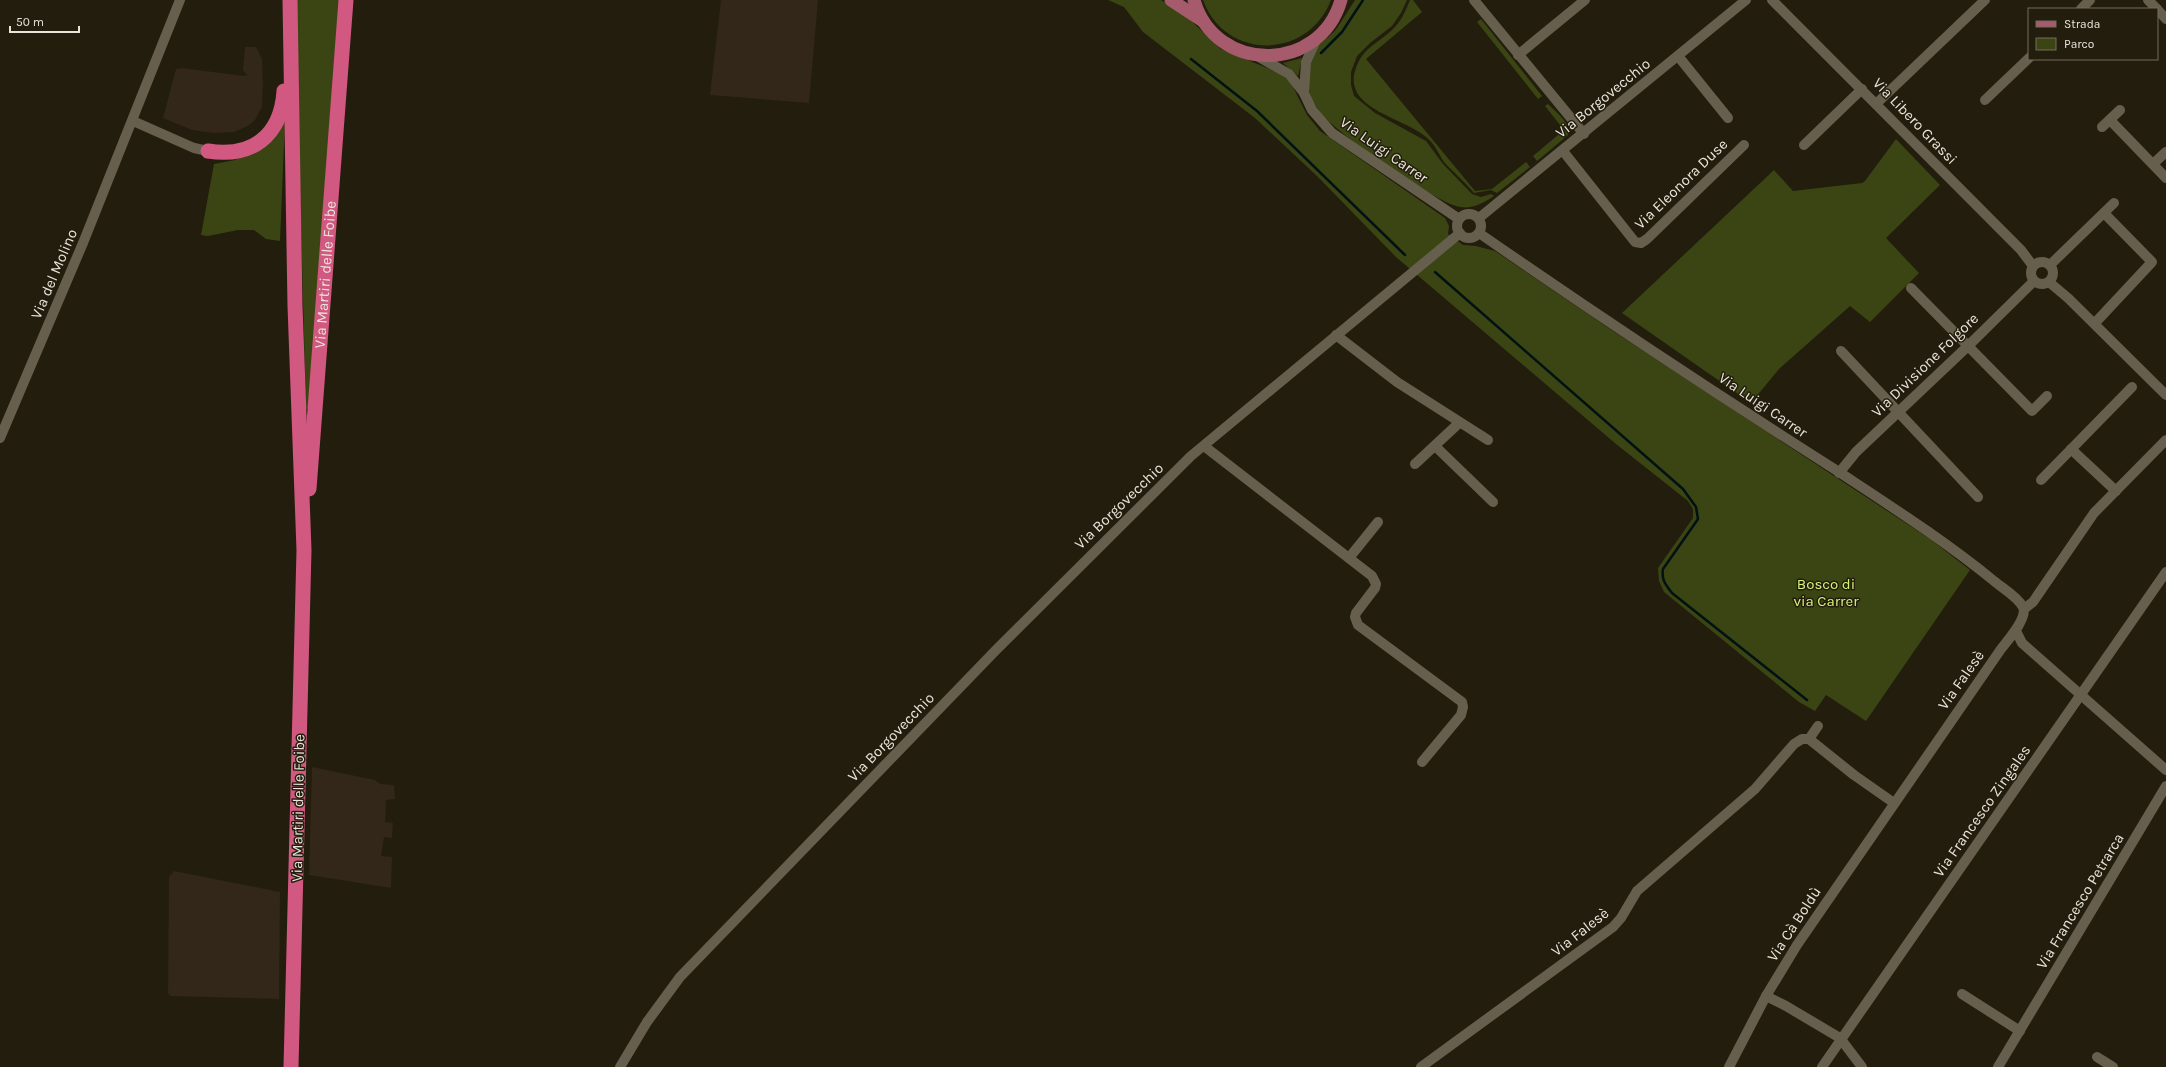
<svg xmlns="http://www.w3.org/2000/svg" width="2166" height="1067" viewBox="0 0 2166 1067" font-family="Karla,sans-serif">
<rect width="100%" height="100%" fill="#231d0d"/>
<!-- commercial -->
<g fill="#322718">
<path d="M 721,0 L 818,0 L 809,103 L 710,95 Z"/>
<path d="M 245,47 L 256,47 L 262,59 L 263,83 L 262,107 L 255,120 L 248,126 L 234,132 L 213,133 L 192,130 L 163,118 L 176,69 L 182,68 L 244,76 L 247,75 L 243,70 Z"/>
<path d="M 312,767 L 375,780 L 380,784 L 394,785 L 395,799 L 386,800 L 385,822 L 393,823 L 392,838 L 384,837 L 381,856 L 392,857 L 391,888 L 309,875 Z"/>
<path d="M 174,871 L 280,892 L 279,999 L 171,996 L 168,993 L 169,877 Z"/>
</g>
<!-- green -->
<g fill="#3a4513">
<path d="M 295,0 L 342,0 L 309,408 L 306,409 Z"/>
<path d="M 1108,0 L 1161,0 L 1185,15 L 1221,49 L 1284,75 L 1292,85 L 1307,115 L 1320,131 L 1445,218 L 1449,226 L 1448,234 L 1463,245 L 1476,246 L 1495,251 L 1613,331 L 1930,539 L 1970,570 L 1866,721 L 1826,695 L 1815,711 L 1799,702 L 1664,592 L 1659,581 L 1658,568 L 1693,518 L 1693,509 L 1688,501 L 1616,444 L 1396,257 L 1317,176 L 1255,118 L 1143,32 L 1124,7 Z"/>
<path d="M 1203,0 L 1331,0 C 1308,60 1225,61 1203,0 Z"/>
<path d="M 1355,0 L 1407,0 L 1401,13 L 1392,26 L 1370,43 L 1357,56 L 1351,72 L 1351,85 L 1354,96 L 1375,113 L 1426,141 L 1443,164 L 1472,194 L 1481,197 L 1491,194 L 1494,196 C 1484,203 1472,209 1460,207 C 1436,203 1336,133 1320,112 C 1314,104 1308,93 1308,82 C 1309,69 1311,54 1319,45 C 1325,39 1332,35 1337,28 C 1343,19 1349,9 1355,0 Z"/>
<path d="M 1410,0 L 1413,0 L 1422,12 L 1366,59 L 1475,191 L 1492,189 L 1526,162 L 1530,167 L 1497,193 L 1491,190 L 1474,193 C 1465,182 1452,171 1444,162 C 1438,153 1435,144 1426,137 C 1400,115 1333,108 1360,59 C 1367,47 1381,40 1391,31 C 1401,22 1405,12 1410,0 Z"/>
<path d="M 1481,19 L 1542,96 L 1538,99 L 1477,22 Z"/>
<path d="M 1302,58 L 1298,76 L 1283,63 Z"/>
<path d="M 1548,104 C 1556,112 1572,124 1568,135 L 1537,161 L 1533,156 L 1564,130 L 1545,106 Z"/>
<path d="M 285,120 L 280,241 L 266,239 L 254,230 L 238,230 L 208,236 L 201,235 L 214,164 L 235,160 Z"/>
<path d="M 1896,139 L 1940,185 L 1886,238 L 1919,273 L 1870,322 L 1850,306 L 1779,369 L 1751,403 L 1622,313 L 1774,170 L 1793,191 L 1862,183 L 1865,181 Z"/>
</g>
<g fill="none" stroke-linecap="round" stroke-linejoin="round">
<!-- stream -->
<g stroke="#021112" stroke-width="2.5">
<path d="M 1321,53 L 1342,32 L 1363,0"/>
<path d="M 1191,59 L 1257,111 L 1405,255"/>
<path d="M 1435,272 L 1683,489 L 1696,507 L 1698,519 L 1663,569 C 1661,580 1666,585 1672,593 L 1807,700"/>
</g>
<!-- minor -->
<g stroke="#665f4e" stroke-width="10">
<path d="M 1474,0 L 1584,134"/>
<path d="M 1772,0 L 2021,250 L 2033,266"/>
<path d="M 2148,0 L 2157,9"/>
<path d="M 2081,9 L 2090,0"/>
<path d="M 2157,9 L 2166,19"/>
<path d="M 1518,55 L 1585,0"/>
<path d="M 1257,56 L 1289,74 L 1304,93 L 1312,110 L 1332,133 L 1459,219"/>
<path d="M 1678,56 L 1728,118"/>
<path d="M 1304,93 L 1306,62 L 1317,38"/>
<path d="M 1985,100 L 2029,58"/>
<path d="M 1877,103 L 1985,0"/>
<path d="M 2110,120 L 2166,178"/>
<path d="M 133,121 L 194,148 L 208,151"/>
<path d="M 2102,127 L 2120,110"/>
<path d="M 1804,145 L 1862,89"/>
<path d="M 1563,151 L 1635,242 L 1641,243 L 1647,239 L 1744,145"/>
<path d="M 2153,164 L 2166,152"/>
<circle cx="1469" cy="226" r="12"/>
<path d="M 1479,218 L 1746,0"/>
<path d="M 1479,233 C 1597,315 1718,395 1839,472 C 1892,507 1945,541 1994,581 C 2002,588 2017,596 2023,607 C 2028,618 2008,640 2001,649 L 1797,945 L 1766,996 L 1729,1067"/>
<circle cx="2042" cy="273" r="11"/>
<path d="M 2050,265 L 2114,203"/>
<path d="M 2049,282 L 2068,298 L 2166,395"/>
<path d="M 1911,288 L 2032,411 L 2047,396"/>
<path d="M 2095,323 L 2152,262 L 2104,213"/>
<path d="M 1336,335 L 1397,382 L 1488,440"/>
<path d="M 1841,351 L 1978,497"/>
<path d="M 0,438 L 83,243 L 180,0"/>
<path d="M 1204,446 L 1372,576 L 1376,584 L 1375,588 L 1356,613 L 1355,617 L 1358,625 L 1462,702 L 1463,707 L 1461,715 L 1422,762"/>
<path d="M 1435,446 L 1493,502"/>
<path d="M 2071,449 L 2116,491"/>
<path d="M 1415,464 L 1459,423"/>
<path d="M 1839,473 L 1856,452 L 1968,346 L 2034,281"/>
<path d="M 2041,480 L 2132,387"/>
<path d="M 1349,558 L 1378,522"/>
<path d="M 2024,609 L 2033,602 L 2094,513 L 2166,440"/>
<path d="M 2016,631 L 2022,643 L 2166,770"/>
<path d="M 1809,739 L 1818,726"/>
<path d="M 1962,994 L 2020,1031"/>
<path d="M 1766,996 L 1786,1006 L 1840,1038 L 1862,1067"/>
<path d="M 2097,1057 L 2113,1067"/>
<path d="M 620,1067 L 647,1022 L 680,977 L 997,649 L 1191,456 L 1460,233"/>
<path d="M 1421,1067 L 1613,927 L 1621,918 L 1637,891 L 1755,789 L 1794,744 L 1802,739 L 1809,739 L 1854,775 L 1894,803"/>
<path d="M 1822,1067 L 2166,572"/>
<path d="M 1998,1067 L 2166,786"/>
</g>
<!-- major -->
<g stroke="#a65b6c" stroke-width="13">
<path d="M 1171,0 L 1203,21"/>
<path d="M 1194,0 C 1215,74 1320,74 1341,0"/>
</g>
<!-- highway -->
<g stroke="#d15880" stroke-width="15">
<path d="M 290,0 L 295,306 L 304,550 L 291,1067"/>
<path d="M 208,151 C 252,158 281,136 284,91"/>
<path id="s1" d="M 309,489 L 346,0"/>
</g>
</g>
<g text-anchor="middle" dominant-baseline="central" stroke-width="3" stroke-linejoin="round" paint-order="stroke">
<!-- street labels -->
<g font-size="15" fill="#e9e5db" stroke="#231d0d">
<text transform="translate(1603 98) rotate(-39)">Via Borgovecchio</text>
<text transform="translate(1915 121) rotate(46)">Via Libero Grassi</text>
<text transform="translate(1384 150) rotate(35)">Via Luigi Carrer</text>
<text transform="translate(1681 184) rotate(-44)">Via Eleonora Duse</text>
<text transform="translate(54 274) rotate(-67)">Via del Molino</text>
<text stroke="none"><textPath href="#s1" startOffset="215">Via Martiri delle Foibe</textPath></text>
<text transform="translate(1925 365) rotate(-44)">Via Divisione Folgore</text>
<text transform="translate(1763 405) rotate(34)">Via Luigi Carrer</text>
<text transform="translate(1119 506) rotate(-44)">Via Borgovecchio</text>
<text transform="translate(1961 680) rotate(-55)">Via Falesè</text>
<text transform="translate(891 737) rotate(-46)">Via Borgovecchio</text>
<text transform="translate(298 808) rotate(-89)">Via Martiri delle Foibe</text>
<text transform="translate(1982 811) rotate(-55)">Via Francesco Zingales</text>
<text transform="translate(2080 901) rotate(-59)">Via Francesco Petrarca</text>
<text transform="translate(1794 924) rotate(-57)">Via Cà Boldù</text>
<text transform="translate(1580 932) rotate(-38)">Via Falesè</text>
</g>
<!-- park labels -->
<g font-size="15" fill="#d6f37a" stroke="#231d0d">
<text x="1826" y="584">Bosco di<tspan x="1826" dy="17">via Carrer</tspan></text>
</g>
</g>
<!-- legend -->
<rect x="2028" y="8" width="130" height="52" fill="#231d0d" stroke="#726d5f"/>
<rect x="2036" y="21" width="20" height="6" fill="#a65b6c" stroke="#726d5f"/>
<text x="2064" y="28" font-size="12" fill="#e9e5db">Strada</text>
<rect x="2036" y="38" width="20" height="12" fill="#3a4513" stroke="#726d5f"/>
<text x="2064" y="48" font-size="12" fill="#e9e5db">Parco</text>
<!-- scale -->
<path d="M10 26v6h69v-6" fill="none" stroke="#e9e5db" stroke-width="2"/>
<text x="16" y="26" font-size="12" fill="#e9e5db" stroke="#231d0d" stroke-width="3" paint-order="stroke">50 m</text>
</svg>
